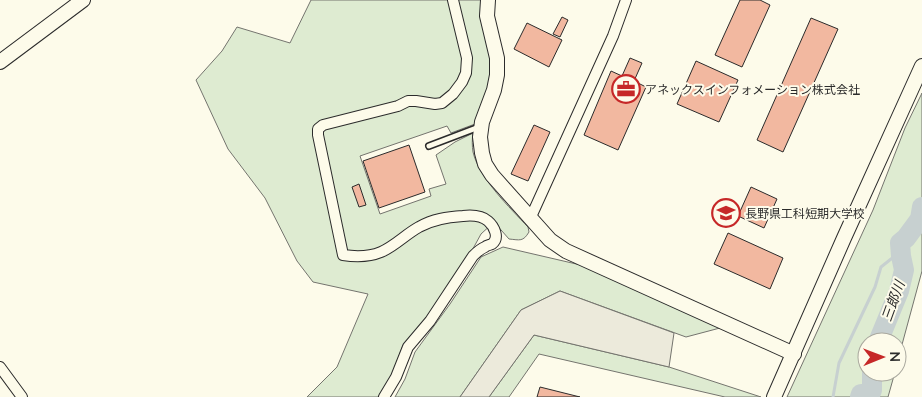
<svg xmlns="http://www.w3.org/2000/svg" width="922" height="397" viewBox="0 0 922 397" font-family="Mulish,'Noto Sans JP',sans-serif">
<rect width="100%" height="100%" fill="#fdfbea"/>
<!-- green -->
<g fill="#deebd1" stroke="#74746e">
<path d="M 311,0 L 482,0 L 493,75 L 475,124 L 451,133 L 447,126 L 360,156 L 380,214 L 431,196 L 429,189 L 446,184 L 436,155 L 455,142 L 473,133 C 472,139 472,146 473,152 C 479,178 510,208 528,227 L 529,232 C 523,242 520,240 509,239 L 494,222 L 481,234 L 469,256 L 426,318 L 403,345 L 392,375 L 378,397 L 307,397 L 337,367 L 368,294 L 313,282 L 297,261 L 265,198 L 228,149 L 196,80 L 222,51 L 237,27 L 290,43 Z"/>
<path d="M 922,93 L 922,271 L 897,363 L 897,342 L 867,342 L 867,372 L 895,372 L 888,397 L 787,397 L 873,210 L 905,128 Z"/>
<path d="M 503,247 L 585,266 L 720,328 L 686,337 L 560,291 L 521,310 L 460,397 L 395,397 L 405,379 L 415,352 L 450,304 L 481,257 Z"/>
<path d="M 534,335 L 669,367 L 761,397 L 725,397 L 539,354 L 509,397 L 489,397 Z"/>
</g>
<!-- parking -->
<path fill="#eceadb" stroke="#74746e" d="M 560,291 L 674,333 L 669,367 L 534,335 L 489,397 L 460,397 L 521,310 Z"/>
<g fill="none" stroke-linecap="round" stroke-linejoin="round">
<!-- stream -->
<path stroke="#c7d0d0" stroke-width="3" d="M 833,397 L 839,363 L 875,287 L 881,267 L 896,255 L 901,256"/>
<!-- river -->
<g stroke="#c7d0d0" stroke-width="20">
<path d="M 878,342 L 899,291 L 904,270 L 901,256 L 900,243 L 906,238 L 920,219 L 922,207"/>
<path d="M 860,397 L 861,394 L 870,395 L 872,390 L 872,372"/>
</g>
</g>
<!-- building -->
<g fill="#f2b8a0" stroke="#2b2b2b">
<path d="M 740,0 L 760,0 L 770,5 L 742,67 L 715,55 Z"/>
<path d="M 562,17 L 568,20 L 560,37 L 553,34 Z"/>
<path d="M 811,18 L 838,29 L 783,152 L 757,140 Z"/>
<path d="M 527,23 L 562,40 L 549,67 L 514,49 Z"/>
<path d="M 630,58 L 642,63 L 634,81 L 646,87 L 618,150 L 584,135 L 611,71 L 622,76 Z"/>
<path d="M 696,61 L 738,80 L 719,122 L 677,104 Z"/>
<path d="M 534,125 L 550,132 L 528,181 L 511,174 Z"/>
<path d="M 409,145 L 425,192 L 379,208 L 363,161 Z"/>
<path d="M 359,184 L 366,205 L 359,207 L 352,187 Z"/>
<path d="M 751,187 L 777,199 L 764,228 L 738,216 Z"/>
<path d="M 728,233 L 783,258 L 770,289 L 714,264 Z"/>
<path d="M 540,387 L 580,397 L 537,397 Z"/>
</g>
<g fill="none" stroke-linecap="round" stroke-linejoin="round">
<defs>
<path id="lane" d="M 429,146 L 479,127"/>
<g id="street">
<path d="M 530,219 L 613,36 L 626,0"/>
<path d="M 0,367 L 22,397"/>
<path d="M 384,397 L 396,377 L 408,347 L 430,321 L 473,256 C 477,252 480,249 485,247 C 487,245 490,245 492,244 C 500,238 494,226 488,221 C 481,215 472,215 463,216 C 447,217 433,219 419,227 C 406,234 395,246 381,252 C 369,257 356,257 343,255 L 318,135 L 318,129 L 323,125 L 398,106 L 408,101 L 416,101 L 435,104 L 442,103 L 453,94 L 462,82 L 466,73 L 467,58 L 453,0"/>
</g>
<g id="secondary">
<path d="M 488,0 L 487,16 L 497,58 L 497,75 L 494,90 L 482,122 L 480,137 L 482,153 L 485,164 L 492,175 L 550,240 L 566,251 L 794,354"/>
<path d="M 0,62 L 83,0"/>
<path d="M 774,397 L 844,238 L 922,66"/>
</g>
</defs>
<!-- lane casing -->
<use href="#lane" stroke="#2b2b2b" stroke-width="8"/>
<!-- street casing -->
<use href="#street" stroke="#2b2b2b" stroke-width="12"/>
<!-- secondary casing -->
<use href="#secondary" stroke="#2b2b2b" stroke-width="16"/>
<!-- lane -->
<use href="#lane" stroke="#fdfbea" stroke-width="5"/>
<!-- street -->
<use href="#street" stroke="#fdfbea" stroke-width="10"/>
<!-- secondary -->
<use href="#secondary" stroke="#fdfbea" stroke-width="14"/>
</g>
<!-- icons -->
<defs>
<symbol id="office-ring" viewBox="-11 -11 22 22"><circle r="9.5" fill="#fdfbea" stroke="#c62828" stroke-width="1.5"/><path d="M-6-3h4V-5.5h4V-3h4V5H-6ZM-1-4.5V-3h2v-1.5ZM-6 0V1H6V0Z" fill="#c62828"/></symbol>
<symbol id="school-ring" viewBox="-11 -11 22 22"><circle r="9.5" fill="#fdfbea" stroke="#c62828" stroke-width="1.5"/><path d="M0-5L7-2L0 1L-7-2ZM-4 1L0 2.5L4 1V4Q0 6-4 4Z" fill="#c62828"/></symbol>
</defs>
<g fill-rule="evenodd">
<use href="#office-ring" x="610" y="73" width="32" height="32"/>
<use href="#school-ring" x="710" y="197" width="32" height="32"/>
</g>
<g text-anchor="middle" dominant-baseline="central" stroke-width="4" stroke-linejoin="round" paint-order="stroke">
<!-- poi labels -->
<g font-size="12" fill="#2b2b2b" stroke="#fdfbea" text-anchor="start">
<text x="645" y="89">アネックスインフォメーション株式会社</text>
<text x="745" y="213">長野県工科短期大学校</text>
</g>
<!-- water labels -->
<g font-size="14" font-style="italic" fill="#2b2b2b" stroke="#fdfbea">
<text transform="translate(893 301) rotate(-70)">三郎川</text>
</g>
</g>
<!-- north arrow -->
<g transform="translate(882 357) rotate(89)"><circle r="24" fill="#fdfbea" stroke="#a9a89e"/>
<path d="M0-4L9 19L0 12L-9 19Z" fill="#c62828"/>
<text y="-8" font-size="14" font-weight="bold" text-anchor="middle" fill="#2b2b2b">N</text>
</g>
</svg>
